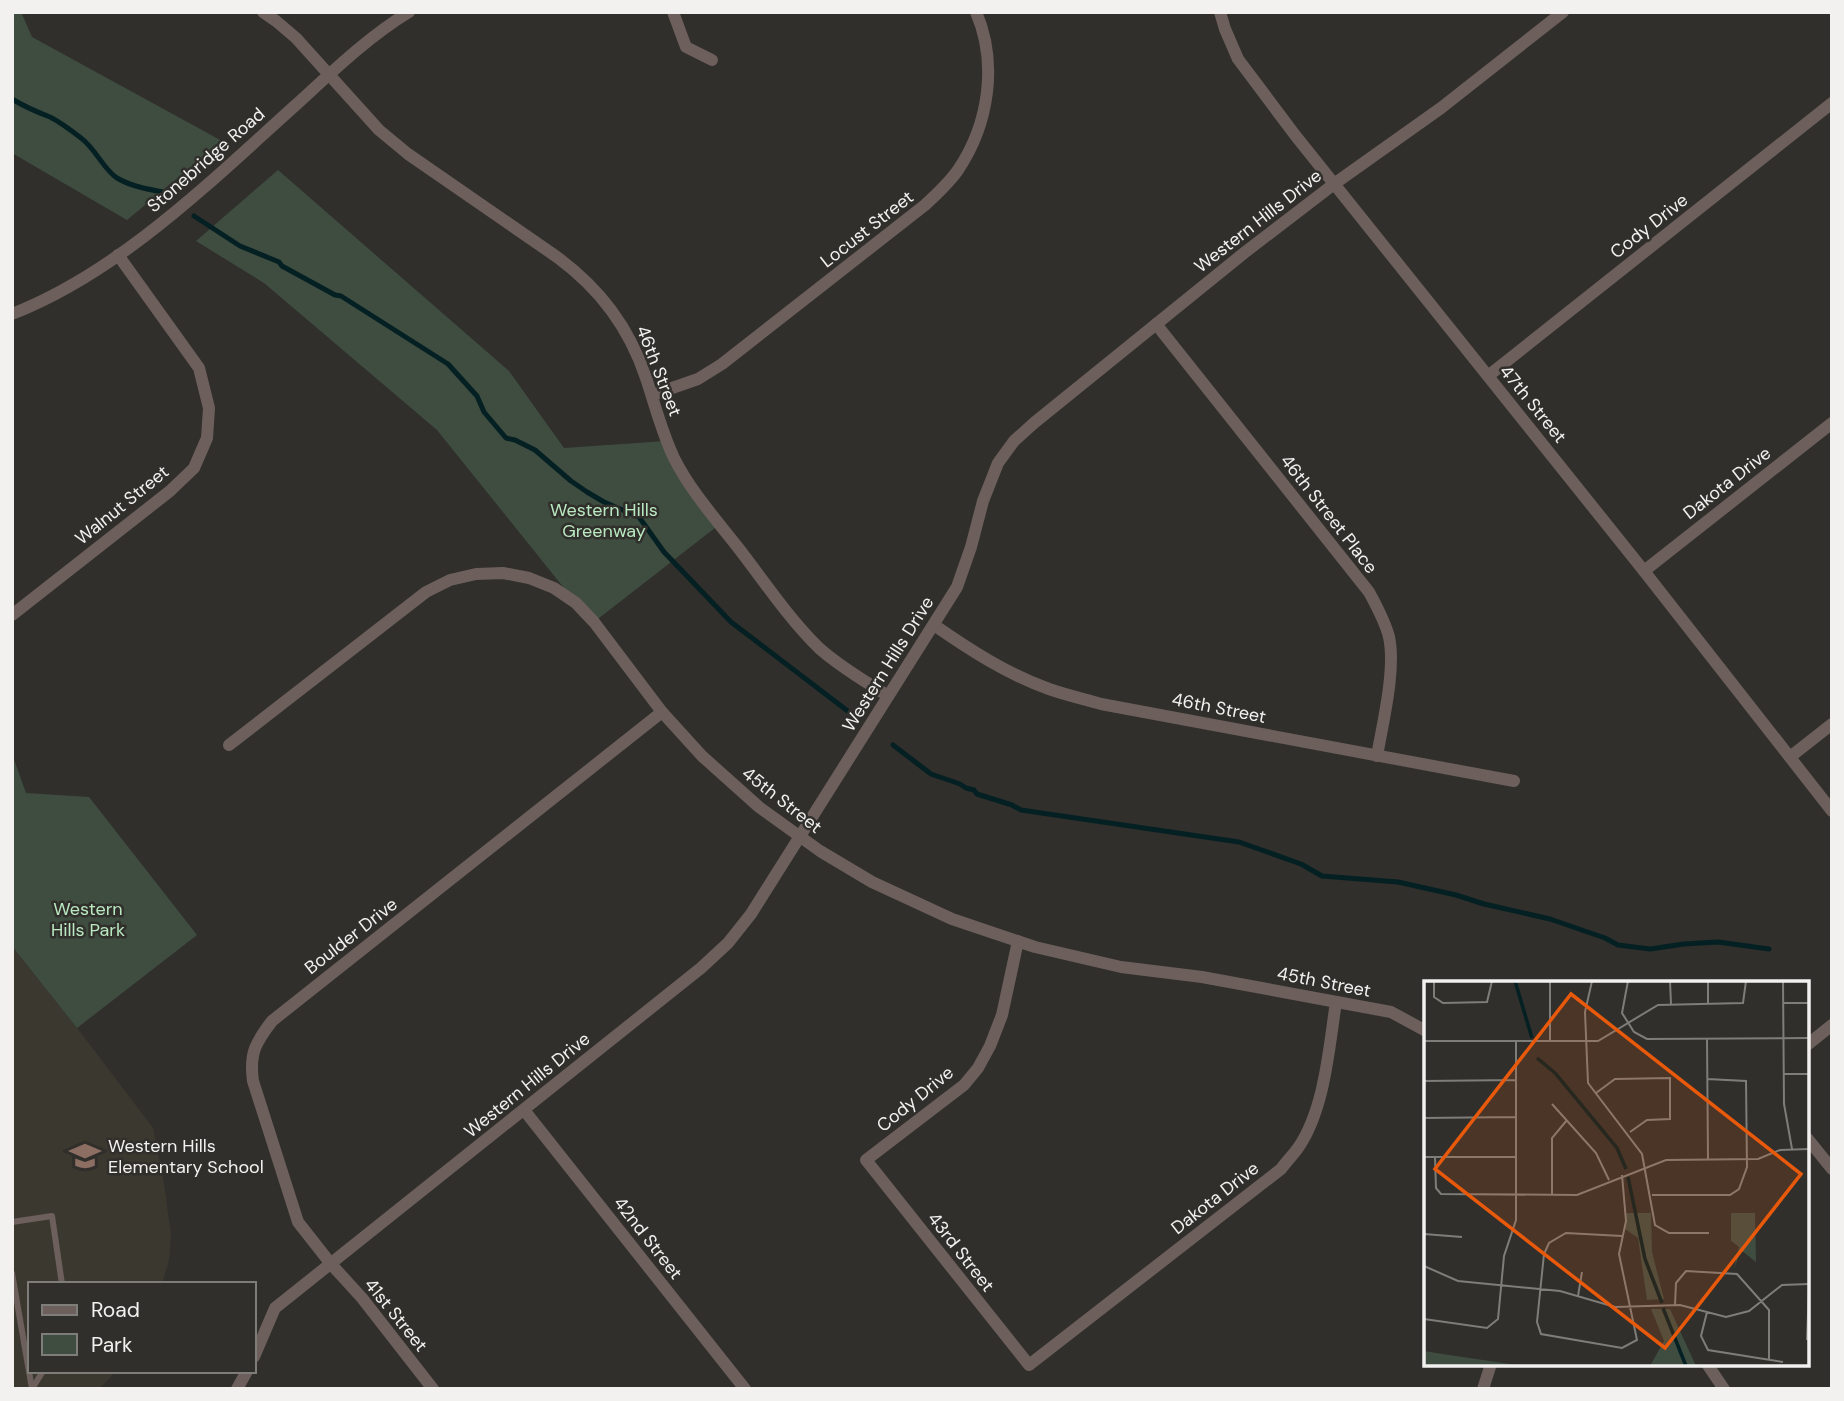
<svg xmlns="http://www.w3.org/2000/svg" width="1844" height="1401" viewBox="0 0 1844 1401" font-family="'DM Sans',sans-serif">
<rect width="100%" height="100%" fill="#302f2b"/>
<!-- built -->
<path fill="#3b392f" d="M 12,946 L 77,1028 L 153,1128 L 164,1184 L 171,1235 L 169,1260 L 162,1284 L 30,1284 L 30,1371 L 116,1371 L 99,1389 L 12,1389 Z"/>
<!-- green -->
<g fill="#3f4d41">
<path d="M 12,12 L 21,12 L 32,37 L 222,141 L 127,220 L 12,153 Z"/>
<path d="M 278,170 L 509,371 L 564,448 L 666,441 L 720,524 L 594,622 L 576,603 L 437,430 L 264,283 L 196,241 Z"/>
<path d="M 12,754 L 26,793 L 89,797 L 197,935 L 77,1028 L 12,946 Z"/>
</g>
<g fill="none" stroke-linecap="round" stroke-linejoin="round">
<!-- stream -->
<g stroke="#042023" stroke-width="5">
<path d="M 12,99 C 25,107 37,112 50,117 C 60,122 72,131 81,138 C 95,148 104,170 117,178 C 132,187 152,190 169,193"/>
<path d="M 194,216 L 240,246 L 279,262 L 282,266 L 335,295 L 341,296 L 448,364 L 477,396 L 484,412 L 506,438 L 515,440 L 535,450 L 571,481 L 587,492 L 604,502 L 639,517 L 664,552 L 731,622 L 849,712"/>
<path d="M 893,745 L 931,774 L 960,784 L 966,788 L 974,790 L 977,794 L 1012,805 L 1021,810 L 1239,842 L 1301,864 L 1322,876 L 1398,882 L 1456,895 L 1484,904 L 1550,919 L 1605,938 L 1618,945 L 1650,949 L 1684,944 L 1718,942 L 1769,949"/>
</g>
<!-- service -->
<g stroke="#6d5f5b" stroke-width="6">
<path d="M 12,1222 L 52,1216 L 62,1284"/>
<path d="M 12,1273 L 32,1389"/>
<path d="M 32,1389 L 43,1371"/>
</g>
<!-- minor -->
<g stroke="#6d5f5b" stroke-width="12">
<path d="M 263,12 L 276,21 L 296,38 L 379,130 L 408,154 L 557,257 C 600,289 629,327 646,378 C 655,405 662,433 674,458 C 690,490 714,517 736,545 C 762,578 788,618 819,648 C 840,667 865,681 888,696"/>
<path d="M 673,12 L 686,47 L 712,60"/>
<path d="M 1220,12 L 1225,29 L 1238,59 L 1295,135 L 1644,571 L 1832,811"/>
<path d="M 12,314 C 120,272 212,180 298,103 C 333,71 368,37 409,12"/>
<path d="M 1156,324 L 1369,592 C 1377,607 1385,621 1389,637 C 1396,669 1383,722 1377,756"/>
<path d="M 1488,376 L 1832,103"/>
<path d="M 652,395 L 698,379 L 722,364 L 925,205 C 937,194 949,183 958,170 C 989,124 998,63 976,12"/>
<path d="M 1644,571 L 1832,423"/>
<path d="M 12,615 L 170,491 L 194,468 L 207,438 L 209,408 L 199,368 L 118,255"/>
<path d="M 934,625 C 970,650 1007,674 1049,689 C 1066,695 1084,699 1101,704 L 1514,781"/>
<path d="M 229,745 L 426,592 L 450,580 L 476,574 L 503,573 L 529,578 L 554,588 L 576,603 L 594,622 L 662,712 L 702,756 L 759,807 L 820,851 L 872,882 L 952,919 L 1035,947 L 1121,967 L 1202,977 L 1391,1012 L 1426,1031"/>
<path d="M 1790,757 L 1832,724"/>
<path d="M 1018,941 L 1002,1015 L 990,1046 L 978,1068 L 964,1085 L 866,1160 L 1029,1365 L 1281,1169 C 1286,1162 1293,1155 1298,1148 C 1325,1109 1329,1047 1336,1002"/>
<path d="M 1807,1045 L 1832,1025"/>
<path d="M 524,1110 L 745,1389"/>
<path d="M 1807,1138 L 1832,1169"/>
<path d="M 254,1357 L 275,1308 L 701,968 L 728,943 L 751,914 L 957,587 L 971,547 L 983,501 L 998,463 L 1014,441 L 1034,423 L 1244,253 L 1334,184 L 1441,108 L 1563,12"/>
<path d="M 1707,1364 L 1724,1389"/>
<path d="M 237,1389 L 247,1371"/>
<path d="M 433,1389 L 362,1298 L 331,1264 L 298,1222 L 253,1081 C 249,1053 256,1042 272,1021 L 662,712"/>
<path d="M 1483,1389 L 1491,1364"/>
</g>
</g>
<!-- icons -->
<defs>
<symbol id="school-bare" viewBox="-9 -9 18 18"><path d="M0-5L7-2L0 1L-7-2ZM-4 1L0 2.5L4 1V4Q0 6-4 4Z" fill="#8d6e63" stroke="#302f2b" stroke-width="2.5" paint-order="stroke"/></symbol>
</defs>
<g fill-rule="evenodd">
<use href="#school-bare" x="63" y="1134" width="44" height="44"/>
</g>
<g text-anchor="middle" dominant-baseline="central" stroke-width="5" stroke-linejoin="round" paint-order="stroke">
<!-- street labels -->
<g font-size="18" fill="#f2f1ef" stroke="#302f2b">
<text transform="translate(206 160) rotate(-41)">Stonebridge Road</text>
<text transform="translate(1258 221) rotate(-38)">Western Hills Drive</text>
<text transform="translate(1649 226) rotate(-38)">Cody Drive</text>
<text transform="translate(867 229) rotate(-38)">Locust Street</text>
<text transform="translate(659 371) rotate(69)">46th Street</text>
<text transform="translate(1533 404) rotate(51)">47th Street</text>
<text transform="translate(1727 483) rotate(-38)">Dakota Drive</text>
<text transform="translate(122 505) rotate(-39)">Walnut Street</text>
<text transform="translate(1329 514) rotate(52)">46th Street Place</text>
<text transform="translate(888 664) rotate(-58)">Western Hills Drive</text>
<text transform="translate(1219 708) rotate(11)">46th Street</text>
<text transform="translate(782 800) rotate(38)">45th Street</text>
<text transform="translate(351 936) rotate(-38)">Boulder Drive</text>
<text transform="translate(1324 982) rotate(11)">45th Street</text>
<text transform="translate(527 1085) rotate(-39)">Western Hills Drive</text>
<text transform="translate(915 1099) rotate(-39)">Cody Drive</text>
<text transform="translate(1215 1198) rotate(-38)">Dakota Drive</text>
<text transform="translate(648 1238) rotate(52)">42nd Street</text>
<text transform="translate(961 1252) rotate(52)">43rd Street</text>
<text transform="translate(396 1315) rotate(51)">41st Street</text>
</g>
<!-- park labels -->
<g font-size="18" fill="#bae8c0" stroke="#302f2b">
<text x="604" y="510">Western Hills<tspan x="604" dy="21">Greenway</tspan></text>
<text x="88" y="909">Western<tspan x="88" dy="21">Hills Park</tspan></text>
</g>
<!-- poi labels -->
<g font-size="18" fill="#f2f1ef" stroke="#302f2b" text-anchor="start">
<text x="108" y="1146">Western Hills<tspan x="108" dy="21">Elementary School</tspan></text>
</g>
</g>
<!-- overview -->
<g transform="translate(1424 981)">
<rect width="385" height="385" fill="#302f2b"/>
<path d="M 202,232 L 227,232 L 228,271 L 240,318 L 223,319 L 214,257 L 201,248 ZM 307,232 L 331,232 L 332,281 L 317,269 L 310,288 L 315,266 L 307,260 ZM 227,328 L 246,328 L 272,385 L 226,385 L 240,360 ZM 0,370 L 12,372 L 99,385 L 0,385 Z" fill="#3f4d41"/>
<path fill="none" stroke="#042023" stroke-width="3.5" d="M 91,0 L 108,57M 113,77 L 131,92 L 193,167 L 202,188M 204,196 L 221,278 L 238,322M 239,327 L 262,385"/>
<path fill="none" stroke="#7e7d79" stroke-width="2" d="M 10,0 L 10,16 L 19,22 L 63,21 L 68,0M 126,0 L 126,61M 168,0 L 161,31 L 164,102 L 218,173 L 231,244 L 245,252 L 285,252M 204,0 L 198,32 L 210,51 L 223,58 L 385,57M 246,0 L 247,23M 359,0 L 360,123 L 368,168M 359,22 L 385,22M 284,23 L 284,0M 283,58 L 284,178M 0,60 L 174,60 L 234,24 L 319,22 L 322,0M 359,93 L 385,93M 0,100 L 92,99M 172,112 L 191,98 L 246,97 L 246,138 L 223,139 L 206,151M 128,123 L 172,172 L 185,199M 0,137 L 92,136M 0,176 L 92,176M 11,176 L 12,207 L 17,213 L 153,214 L 242,179 L 334,178 L 356,169 L 385,168M 198,194 L 202,240 L 195,273 L 213,359 L 198,367 L 117,353 L 113,341 L 120,273 L 125,262 L 142,252 L 198,255M 128,214 L 128,157 L 143,139M 228,214 L 306,214 L 315,208 L 323,186 L 322,100 L 283,98M 0,253 L 38,256M 0,285 L 34,300 L 136,310 L 191,326 L 256,324 L 302,336 L 325,330 L 358,304 L 385,303M 154,315 L 158,291M 251,324 L 252,302 L 262,290 L 313,293 L 345,329 L 345,379M 283,331 L 277,355 L 284,369 L 359,381M 0,338 L 63,347 L 74,338 L 80,275 L 92,239 L 92,59M 383,359 L 385,307"/>
<path fill="#e8590c" fill-opacity="0.15" stroke="#e8590c" stroke-width="3.5" d="M 147,13 L 377,193 L 241,367 L 11,188 Z"/>
<rect width="385" height="385" fill="none" stroke="#f2f1ef" stroke-width="3.5"/>
</g>
<!-- border -->
<rect width="1844" height="1401" fill="none" stroke="#f2f1ef" stroke-width="28"/>
<!-- legend -->
<rect x="28" y="1282" width="228" height="91" fill="#302f2b" stroke="#7e7d79" stroke-width="2"/>
<rect x="42" y="1305" width="35" height="10" fill="#6d5f5b" stroke="#7e7d79" stroke-width="2"/>
<text x="91" y="1317" font-size="21" fill="#f2f1ef">Road</text>
<rect x="42" y="1334" width="35" height="21" fill="#3f4d41" stroke="#7e7d79" stroke-width="2"/>
<text x="91" y="1352" font-size="21" fill="#f2f1ef">Park</text>
</svg>
